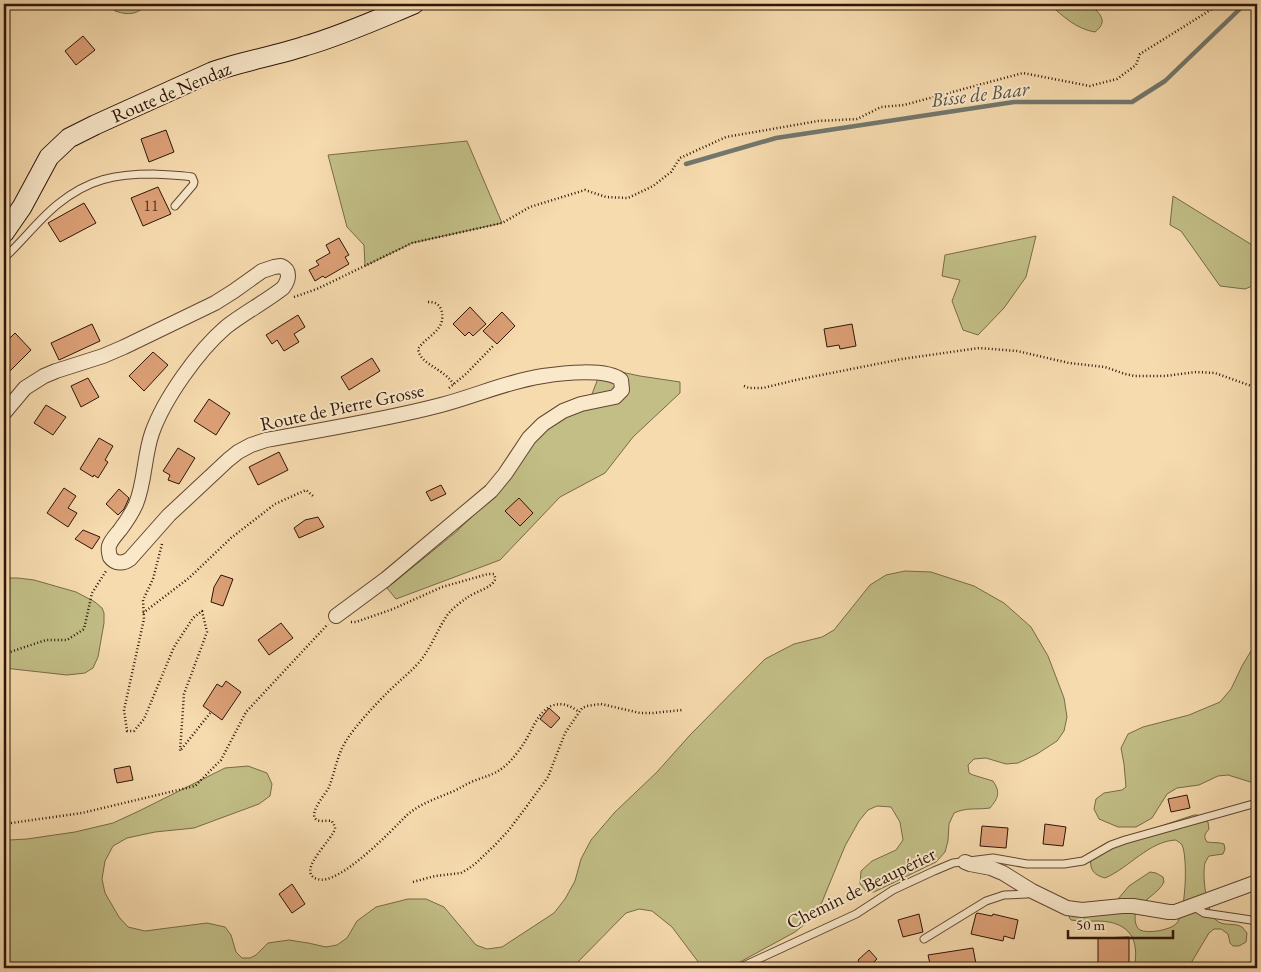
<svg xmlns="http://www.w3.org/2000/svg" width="1261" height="972" viewBox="0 0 1261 972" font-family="'EB Garamond',serif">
<rect width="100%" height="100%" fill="#f6dbae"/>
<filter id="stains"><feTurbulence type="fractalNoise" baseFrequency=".004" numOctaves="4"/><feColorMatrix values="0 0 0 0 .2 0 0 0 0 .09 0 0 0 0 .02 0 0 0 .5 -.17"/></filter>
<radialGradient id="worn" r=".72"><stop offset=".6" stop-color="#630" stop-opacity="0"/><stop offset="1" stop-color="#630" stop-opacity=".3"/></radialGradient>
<!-- green -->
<g fill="#c2be86" stroke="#786a48">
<path d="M 113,4 L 148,4 C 137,14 130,16 115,11 Z"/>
<path d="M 1049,4 L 1090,4 C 1100,14 1109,21 1095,32 C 1076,29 1063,16 1049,4 Z"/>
<path d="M 467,141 L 502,223 L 412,243 L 365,266 L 364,245 L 347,227 L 328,155 Z"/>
<path d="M 1173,196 L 1257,248 L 1257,284 L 1245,289 L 1220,286 L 1181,231 L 1170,225 Z"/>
<path d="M 1036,236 L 1026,277 L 1004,308 L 978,335 L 963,330 L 952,301 L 960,280 L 942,276 L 945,255 Z"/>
<path d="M 602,368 L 640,376 L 680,382 L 680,393 L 633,437 L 605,473 L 560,497 L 500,560 L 396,599 L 387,588 L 456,532 L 499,491 L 528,444 L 578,403 L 592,394 Z"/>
<path d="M 905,571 L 931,572 L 974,586 L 1004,603 L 1031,627 L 1048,656 L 1064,698 L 1067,717 L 1064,731 L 1057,741 L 1037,754 L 1018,763 L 1006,764 L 986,758 L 974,759 L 968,765 L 969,773 L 973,775 L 993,781 C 1001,793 998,798 990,808 C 976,810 967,807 954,813 L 949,824 L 948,841 L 945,852 L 936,862 L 874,892 L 866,891 L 860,884 L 861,871 L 872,861 L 896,850 L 903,840 L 900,822 L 891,807 L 877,806 L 868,810 L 859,821 L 845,846 L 822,902 L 810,920 L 795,932 L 740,962 L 718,968 L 708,968 L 699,963 L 672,927 L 652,911 L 639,909 L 626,913 L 572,968 L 451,968 L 436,963 L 420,968 L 4,968 L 4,839 L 9,840 L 27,839 L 75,832 L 113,823 L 139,811 L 225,768 L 248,766 L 267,773 L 272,784 L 270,796 L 259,804 L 194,828 L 155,832 L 127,838 L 113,846 L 105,861 L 102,879 L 105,893 L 119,917 L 128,927 L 145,931 L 207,923 L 225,927 L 231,935 L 236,952 L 242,958 L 250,958 L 256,955 L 268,943 L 289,940 L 308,943 L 326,947 L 337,945 L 347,938 L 357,921 L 376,907 L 408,899 L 426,899 L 444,907 L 476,945 L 487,949 L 502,947 L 554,913 L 565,899 L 575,881 L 581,859 L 591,840 L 615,812 L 657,772 L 690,735 L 765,659 L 794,644 L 822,637 L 834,630 L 870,585 L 886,575 Z"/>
<path d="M 4,578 L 18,578 L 34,580 L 76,592 L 95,602 L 102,608 L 104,613 L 104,623 L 98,657 L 93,668 L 85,673 L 67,675 L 4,668 Z"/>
<path d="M 1257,641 L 1257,784 L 1228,775 L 1218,776 L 1199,785 L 1177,788 L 1167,794 L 1152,818 L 1136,827 L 1118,827 L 1099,819 L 1094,809 L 1096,799 L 1104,793 L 1122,790 L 1126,787 L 1124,764 L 1121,748 L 1128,734 L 1143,727 L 1189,715 L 1220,702 L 1231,689 L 1242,666 Z"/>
<path d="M 1194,815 L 1198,815 L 1208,822 L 1209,829 C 1205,834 1203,836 1207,842 C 1213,843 1219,842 1224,844 L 1225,849 L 1223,854 L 1209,856 C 1208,857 1206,861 1205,863 C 1202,875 1206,911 1216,920 C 1223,927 1234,922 1242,927 C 1244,929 1245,931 1247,933 L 1246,942 L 1239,946 L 1233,946 L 1230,943 L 1228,934 L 1221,929 L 1214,929 L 1209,933 L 1188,968 L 1134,968 C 1140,940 1130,922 1099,921 C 1089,921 1081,922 1071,920 L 1069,917 L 1069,914 L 1112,903 L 1118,899 L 1129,886 L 1150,872 L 1156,873 L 1163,877 L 1164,882 C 1158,894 1142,900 1136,912 C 1134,917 1135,927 1140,930 C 1148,934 1170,930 1176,924 C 1186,915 1188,857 1182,845 C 1181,843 1178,842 1176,840 C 1149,841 1129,868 1105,878 C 1098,876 1092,873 1091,866 C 1089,858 1095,850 1101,846 C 1114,838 1131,836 1146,831 C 1162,826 1178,820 1194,815 Z"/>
</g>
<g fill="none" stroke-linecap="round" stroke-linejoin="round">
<!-- stream -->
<path stroke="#72776e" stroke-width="4.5" d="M 686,164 L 776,138 L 1014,102 L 1132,102 L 1165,81 L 1245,4"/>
</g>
<!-- building -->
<g fill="#dda077" stroke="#2f1509">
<path d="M 83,36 L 95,50 L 76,65 L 65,51 Z"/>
<path d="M 166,130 L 174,152 L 149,162 L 141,139 Z"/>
<path d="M 158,187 L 171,214 L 143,226 L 131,198 Z"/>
<path d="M 84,203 L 96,223 L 60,242 L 48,223 Z"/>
<path d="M 339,238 L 349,255 L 345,257 L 349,264 L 325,278 L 323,276 L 315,281 L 309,270 L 319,265 L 316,261 L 330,253 L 326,245 Z"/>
<path d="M 470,307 L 486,324 L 473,336 L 469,332 L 465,336 L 453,324 Z"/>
<path d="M 502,312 L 515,326 L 497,344 L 483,331 Z"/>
<path d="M 298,315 L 305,327 L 294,334 L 299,342 L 284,351 L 277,340 L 272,344 L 266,335 Z"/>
<path d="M 92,324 L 100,341 L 59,360 L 51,343 Z"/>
<path d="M 852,324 L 856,346 L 840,349 L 839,345 L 827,347 L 824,329 Z"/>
<path d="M 15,333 L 31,350 L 9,372 L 4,366 L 4,344 Z"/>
<path d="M 153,352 L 168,365 L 144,391 L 129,376 Z"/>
<path d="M 372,358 L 380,371 L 349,390 L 341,377 Z"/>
<path d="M 88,378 L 99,397 L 81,407 L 71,386 Z"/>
<path d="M 209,399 L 230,413 L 216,435 L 194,421 Z"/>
<path d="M 46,405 L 66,417 L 53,435 L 34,423 Z"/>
<path d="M 99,438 L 113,446 L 105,460 L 108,462 L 98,478 L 94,475 L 93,477 L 80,469 Z"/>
<path d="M 178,448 L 195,458 L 179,484 L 168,480 L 170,475 L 163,471 Z"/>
<path d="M 279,452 L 288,470 L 258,485 L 249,467 Z"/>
<path d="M 441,485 L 446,494 L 431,501 L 426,492 Z"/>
<path d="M 64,488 L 76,496 L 68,508 L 77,513 L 68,527 L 47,513 Z"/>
<path d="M 119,489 L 129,498 L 124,509 L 118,515 L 106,504 Z"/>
<path d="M 519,498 L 533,513 L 520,526 L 505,511 Z"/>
<path d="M 318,517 L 324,527 L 299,538 L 294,528 L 305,520 Z"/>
<path d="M 83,530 L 100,537 L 92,549 L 75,539 Z"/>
<path d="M 221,575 L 233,579 L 223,606 L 211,602 L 214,587 Z"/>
<path d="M 281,623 L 293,638 L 269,655 L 258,640 Z"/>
<path d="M 226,681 L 241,692 L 222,720 L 203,706 L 217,684 L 222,687 Z"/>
<path d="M 549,708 L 560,718 L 551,728 L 540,719 Z"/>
<path d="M 130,766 L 133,780 L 117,783 L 114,769 Z"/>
<path d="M 1187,795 L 1190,808 L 1171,812 L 1168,799 Z"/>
<path d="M 1045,824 L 1066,827 L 1063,846 L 1043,844 Z"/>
<path d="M 982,826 L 1008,828 L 1006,848 L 980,846 Z"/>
<path d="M 292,884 L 305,904 L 292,913 L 279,894 Z"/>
<path d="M 977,913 L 992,916 L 993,914 L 1018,920 L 1014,939 L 1004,936 L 1003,941 L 971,934 L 976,914 Z"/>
<path d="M 919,914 L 923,932 L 903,937 L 898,920 Z"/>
<path d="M 1129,937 L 1129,964 L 1098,964 L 1098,938 Z"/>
<path d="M 973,948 L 976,964 L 953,968 L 931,968 L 928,955 Z"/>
<path d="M 869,950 L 877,959 L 867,968 L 853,968 L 859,962 L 858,960 Z"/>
</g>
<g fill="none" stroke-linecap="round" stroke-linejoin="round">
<defs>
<g id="lane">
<path d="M 4,258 C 23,241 38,220 58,204 C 89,179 115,174 154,174 C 167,175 180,175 192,177 L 194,182 L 193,185 L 175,206"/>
<path d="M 1193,906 L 1204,913 L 1238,918 L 1251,920 L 1257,923"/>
<path d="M 924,939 L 986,901 L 1004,895 L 1027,894 L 1032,891"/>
<path d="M 739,968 L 856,914 L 893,890 L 934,871 L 953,863 L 993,858 L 1027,864 L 1064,864 L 1083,861 L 1111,845 L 1125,840 L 1253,804"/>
</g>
<g id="street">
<path d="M 4,413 L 25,388 L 44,376 L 56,371 L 103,356 L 124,347 L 215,303 L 234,291 L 262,271 L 274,267 L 281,266 C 291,270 289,280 283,288 C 265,302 244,313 226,327 C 198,351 164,399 152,433 C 144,456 145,482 136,504 C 132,513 126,522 120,530 C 116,535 111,540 109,546 C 108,550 109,553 110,557 C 115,564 123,564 130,559 L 169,515 L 228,460 L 238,452 L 251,445 L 266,440 C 325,429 384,420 441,405 C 476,396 508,381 543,376 C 562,373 607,368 621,380 L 622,390 L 615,397 L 610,398 L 581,404 L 563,411 L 543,424 L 529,438 L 505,474 L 491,491 L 386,579 L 336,616"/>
<path d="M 965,862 L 970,864 L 991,868 L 1003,873 L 1032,891 L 1067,908 L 1082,910 L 1122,906 L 1133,906 L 1169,912 L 1175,912 L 1257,882"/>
</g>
<path id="secondary" d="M 4,233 L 22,207 L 49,157 L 69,138 L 95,125 L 212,72 C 243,61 275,56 305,46 C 343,35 378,19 414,4"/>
</defs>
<!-- lane casing -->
<use href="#lane" stroke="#614632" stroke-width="9"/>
<!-- street casing -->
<use href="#street" stroke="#614632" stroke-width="16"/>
<!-- secondary casing -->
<use href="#secondary" stroke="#2f1509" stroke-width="21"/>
<!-- path -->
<g stroke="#2f1509" stroke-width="2.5" stroke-dasharray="1 2.5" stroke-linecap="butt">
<path d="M 294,297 L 317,289 L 412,243 L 502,223 L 530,207 L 585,190 L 606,197 L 628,198 L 653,186 L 671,172 L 680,158 L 726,137 L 818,121 L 857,119 L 881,107 L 904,105 L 1023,73 L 1090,86 L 1117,79 L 1136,65 L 1140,54 L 1220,4"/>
<path d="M 428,302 C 434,302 438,303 441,309 C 448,330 426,336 418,349 C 420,362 436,367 445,375 C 449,378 451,381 454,384"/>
<path d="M 744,386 L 749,388 L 763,388 L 796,380 L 902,359 L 979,348 L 1017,351 L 1069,363 L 1105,367 L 1125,374 L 1135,376 L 1165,376 L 1196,372 L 1215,373 L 1257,388"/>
<path d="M 449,388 L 466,374 L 493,346"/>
<path d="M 162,544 L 153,579 L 143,600 L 144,619 L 124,710 L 127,731 L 134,731 L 144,719 L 174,647 L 193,618 L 202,611 L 207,632 L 184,694 L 180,751 L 211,712"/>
<path d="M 143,613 L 189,578 L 231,538 L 275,504 L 306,490 L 313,496"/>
<path d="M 351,622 L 356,622 L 393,609 L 442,587 L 488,574 L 494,574 C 495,577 496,579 494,581 C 491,588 475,592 468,597 C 461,602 451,609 446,617 C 437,631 431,647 421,660 C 411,672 399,681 388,692 C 375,705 356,725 346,741 C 337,755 335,772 329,787 C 326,794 307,814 317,820 C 320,822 328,820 332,821 C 333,824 335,825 335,828 C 334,839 295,871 317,879 C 338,887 392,830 407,815 C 421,803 438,798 454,791 C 460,788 465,785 471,782 C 483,777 495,775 505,766 C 512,760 519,751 524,743 C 532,731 537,713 551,706 C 561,702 570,705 579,712"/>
<path d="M 4,654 L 46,640 L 67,640 L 84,629 L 92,593 L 106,571"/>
<path d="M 4,824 L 82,813 L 195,786 L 221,760 L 246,712 L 328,624"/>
<path d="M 413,882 L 435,876 L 461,873 L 468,869 L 475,864 L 495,845 L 508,831 L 524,810 L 548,777 L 565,733 L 582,708 L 587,706 L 601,704 L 640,713 L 653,713 L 682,710"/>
</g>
<!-- lane -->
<use href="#lane" stroke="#f9e8ca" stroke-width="7"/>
<!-- street -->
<use href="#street" stroke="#f9e8ca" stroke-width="14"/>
<!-- secondary -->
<use href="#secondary" stroke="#f9e8ca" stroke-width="19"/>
</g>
<g text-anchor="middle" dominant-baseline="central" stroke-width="4" stroke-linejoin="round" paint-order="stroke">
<!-- number labels -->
<g font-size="16" fill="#5a3824">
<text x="151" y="205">11</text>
</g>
<!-- street labels -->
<g font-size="19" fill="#2f1509" stroke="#f9e8ca">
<text transform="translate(171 92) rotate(-23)">Route de Nendaz</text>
<text transform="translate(342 407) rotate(-12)">Route de Pierre Grosse</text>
<text transform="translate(861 888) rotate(-26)">Chemin de Beaupérier</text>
</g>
<!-- water labels -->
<g font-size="20" font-style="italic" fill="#564e44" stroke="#f9e8ca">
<text transform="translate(980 94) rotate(-7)">Bisse de Baar</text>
</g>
</g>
<!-- margin -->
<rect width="1261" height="972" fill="none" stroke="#f6dbae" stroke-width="20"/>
<rect x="5" y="5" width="1251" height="962" fill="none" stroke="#2f1509" stroke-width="2.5"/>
<rect x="10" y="10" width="1241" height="952" fill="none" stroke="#2f1509"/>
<!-- scale -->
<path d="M1068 930v8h105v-8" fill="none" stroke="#2f1509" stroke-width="2.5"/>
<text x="1076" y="930" font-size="15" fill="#2f1509" stroke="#f9e8ca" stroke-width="4" paint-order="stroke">50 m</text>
<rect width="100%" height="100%" filter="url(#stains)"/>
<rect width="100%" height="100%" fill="url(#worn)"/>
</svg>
